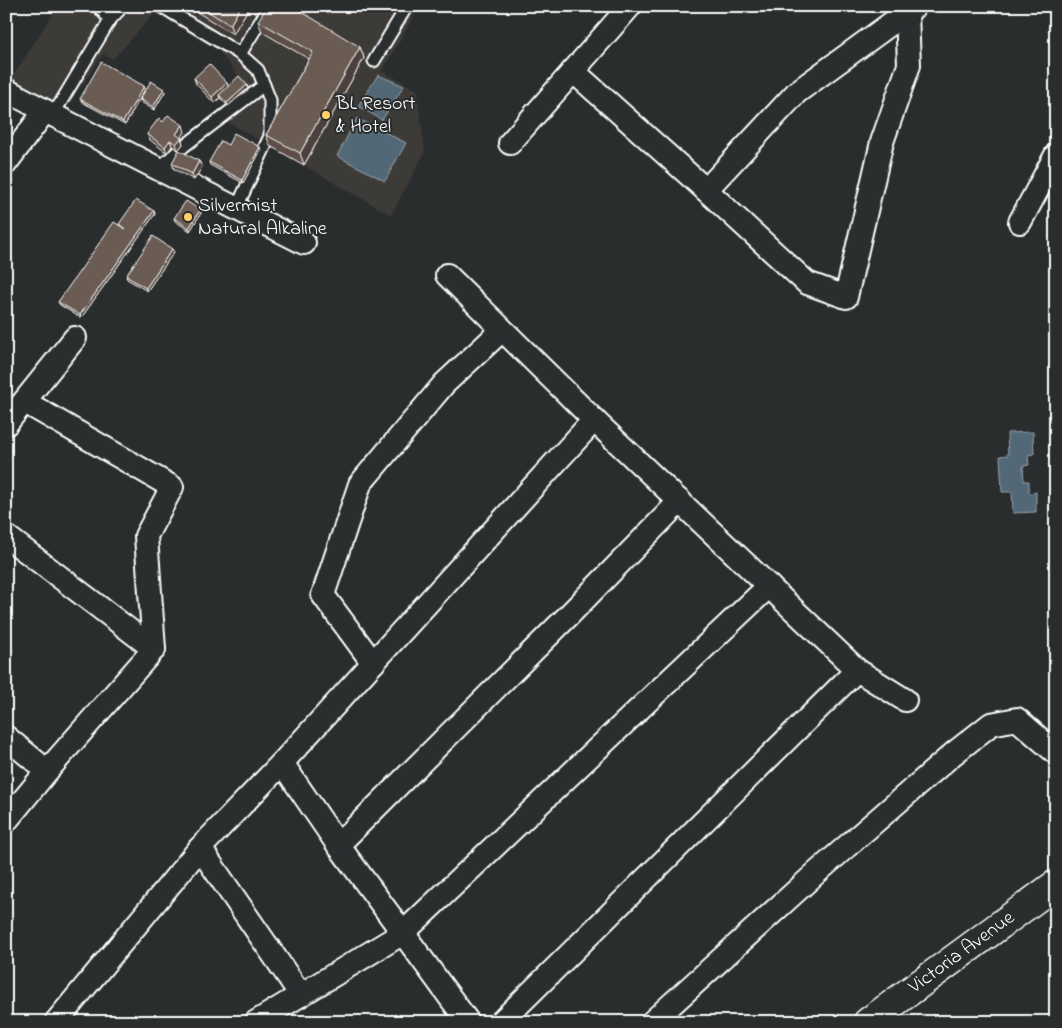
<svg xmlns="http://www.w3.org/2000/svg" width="1062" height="1028" viewBox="0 0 1062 1028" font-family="'Indie Flower',sans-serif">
<rect width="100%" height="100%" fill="#2a2d2e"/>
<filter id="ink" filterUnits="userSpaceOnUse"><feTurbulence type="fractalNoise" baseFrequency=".02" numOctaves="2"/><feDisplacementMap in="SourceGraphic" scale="10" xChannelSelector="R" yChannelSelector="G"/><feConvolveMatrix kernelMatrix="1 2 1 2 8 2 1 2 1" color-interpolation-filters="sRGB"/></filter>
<g filter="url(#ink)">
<!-- built -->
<path fill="#3e3b39" d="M 58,6 L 420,6 L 382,71 L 417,90 L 425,152 L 391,215 L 226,121 L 254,96 L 219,51 L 155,13 L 113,59 L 103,54 L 65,110 L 11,79 Z"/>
<!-- water -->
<g fill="#536776" stroke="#98a4ad">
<path d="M 378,75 L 404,86 L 382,120 L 358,106 Z"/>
<path d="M 357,118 L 406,143 L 385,181 L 337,156 Z"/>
<path d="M 1033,432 L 1034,454 L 1028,455 L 1029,465 L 1023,466 L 1024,481 L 1029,481 L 1029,493 L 1036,492 L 1036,512 L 1013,513 L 1012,492 L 1002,492 L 1000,456 L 1008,455 L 1007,433 Z"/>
</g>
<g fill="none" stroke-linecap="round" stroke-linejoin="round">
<defs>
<g id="service">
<path d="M 98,6 L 110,20"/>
<path d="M 161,6 L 240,54"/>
<path d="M 374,61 L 407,6"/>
<path d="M 53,115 L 110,20 L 123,6"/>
<path d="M 158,169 L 183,147 L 264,85"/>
<path d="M 236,209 L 270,136 L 270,100 L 258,70 L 240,54 L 270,6"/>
</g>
<g id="minor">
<path d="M 573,71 L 706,190 L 807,283 L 846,297 L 882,142 L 909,65 L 907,13"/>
<path d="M 6,90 L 53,115 L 304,243"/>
<path d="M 510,143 L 630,6"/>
<path d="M 6,163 L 45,111"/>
<path d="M 706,190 L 797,92 L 915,6"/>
<path d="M 1020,222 L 1056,155"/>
<path d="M 447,275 L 594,420 L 857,670 L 905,700"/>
<path d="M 6,424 L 75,338"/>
<path d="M 6,536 L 154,649"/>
<path d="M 373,663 L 323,595 L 360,484 L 444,384 L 502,330"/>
<path d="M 6,737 L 47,771"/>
<path d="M 282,763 L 338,845 L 403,933 L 468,1022"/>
<path d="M 6,821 L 47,771 L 154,649 L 146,536 L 172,487 L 25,402"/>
<path d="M 338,845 L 567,617 L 680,501"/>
<path d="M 200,848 L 301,995"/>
<path d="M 56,1022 L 200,848 L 282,763 L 594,420"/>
<path d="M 256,1022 L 403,933 L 769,586"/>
<path d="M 501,1022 L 857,670"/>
<path d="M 652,1022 L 815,874 L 953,754 L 991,724 L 1017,719 L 1056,753"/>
</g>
<path id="tertiary" d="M 868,1022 L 1056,884"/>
</defs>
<!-- service casing -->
<use href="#service" stroke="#fff" stroke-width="15"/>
<!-- minor casing -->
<use href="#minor" stroke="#fff" stroke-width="26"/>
<!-- tertiary casing -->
<use href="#tertiary" stroke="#fff" stroke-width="31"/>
<!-- service -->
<use href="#service" stroke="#2a2d2e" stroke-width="11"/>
<!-- minor -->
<use href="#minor" stroke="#2a2d2e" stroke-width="22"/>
<!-- tertiary -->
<use href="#tertiary" stroke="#2a2d2e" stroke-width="28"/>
</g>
<!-- wall -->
<g fill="#5c4e47" stroke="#fff">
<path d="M 187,6 L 250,6 L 233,34 Z"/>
<path d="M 258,21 L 360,47 L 364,58 L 304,165 L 270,146 L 266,135 L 309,59 L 262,32 Z"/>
<path d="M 194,78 L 227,83 L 228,86 L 247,85 L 248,88 L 228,106 L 220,98 L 214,103 L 196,84 Z"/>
<path d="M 145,89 L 125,125 L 82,102 L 80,99 Z"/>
<path d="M 164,89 L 165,92 L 154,110 L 141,102 L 140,99 Z"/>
<path d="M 163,122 L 185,132 L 181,137 L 183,144 L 178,150 L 172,146 L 167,153 L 150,140 L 147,134 Z"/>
<path d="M 228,145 L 260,147 L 261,150 L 243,183 L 210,165 L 209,162 Z"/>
<path d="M 199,161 L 202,167 L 194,180 L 174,169 L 172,163 Z"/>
<path d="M 200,210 L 201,213 L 190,231 L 175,221 L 174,218 Z"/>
<path d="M 154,211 L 155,214 L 81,318 L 60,305 L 58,302 L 120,226 L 119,224 Z"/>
<path d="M 174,252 L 147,291 L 127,279 L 126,276 Z"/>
</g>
<!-- shaded-wall -->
<g fill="#4b403a" stroke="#fff">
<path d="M 241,6 L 250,6 L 233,34 L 230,25 Z"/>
<path d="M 360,47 L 364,58 L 304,165 L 300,153 Z"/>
<path d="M 227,83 L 229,89 L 219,95 L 220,98 L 214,103 L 212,97 Z"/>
<path d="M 247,85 L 248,88 L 228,106 L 227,103 Z"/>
<path d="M 144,86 L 145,89 L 125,125 L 123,122 Z"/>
<path d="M 164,89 L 165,92 L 154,110 L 153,107 Z"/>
<path d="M 183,125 L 185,132 L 179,140 L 176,134 Z"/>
<path d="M 181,138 L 183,144 L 178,150 L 176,144 Z"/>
<path d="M 170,140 L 172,146 L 167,153 L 165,147 Z"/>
<path d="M 260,147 L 261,150 L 243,183 L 242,180 Z"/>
<path d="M 199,161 L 202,167 L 194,180 L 192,174 Z"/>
<path d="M 200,210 L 201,213 L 190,231 L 189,228 Z"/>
<path d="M 154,211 L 155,214 L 81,318 L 80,315 Z"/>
<path d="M 172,249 L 174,252 L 147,291 L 146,288 Z"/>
</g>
<!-- building -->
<g fill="#6b5b53" stroke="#fff">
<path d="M 199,6 L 241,6 L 230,25 Z"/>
<path d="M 267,6 L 292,6 L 360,47 L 300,153 L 266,135 L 313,52 L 258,21 Z"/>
<path d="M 101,62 L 144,86 L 123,122 L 80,99 Z"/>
<path d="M 209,64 L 227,83 L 212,97 L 194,78 Z"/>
<path d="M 239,76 L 247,85 L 227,103 L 219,95 Z"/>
<path d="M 151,81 L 164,89 L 153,107 L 140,99 Z"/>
<path d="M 168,115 L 183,125 L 176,134 L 181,138 L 176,144 L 170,140 L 165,147 L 147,134 L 159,118 L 163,122 Z"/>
<path d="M 234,133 L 260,147 L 242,180 L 209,162 L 221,141 L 228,145 Z"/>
<path d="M 179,150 L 199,161 L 192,174 L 172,163 Z"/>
<path d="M 136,200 L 154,211 L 80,315 L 58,302 L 114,222 L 125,229 L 119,224 Z"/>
<path d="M 186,201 L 200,210 L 189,228 L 174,218 Z"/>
<path d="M 153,236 L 172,249 L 146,288 L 126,276 Z"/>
</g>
</g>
<!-- markers -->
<g fill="#ffd166" stroke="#2a2d2e" stroke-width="2">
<circle cx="326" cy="115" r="5"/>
<circle cx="188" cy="217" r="5"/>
</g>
<g text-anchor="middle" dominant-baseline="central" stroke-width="4" stroke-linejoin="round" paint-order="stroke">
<!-- poi labels -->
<g font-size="20" fill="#fff" stroke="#2a2d2e" text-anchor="start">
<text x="336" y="104">BL Resort<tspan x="336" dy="23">&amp; Hotel</tspan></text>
<text x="198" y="206">Silvermist<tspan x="198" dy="23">Natural Alkaline</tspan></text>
</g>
<!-- street labels -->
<g font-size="20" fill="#fff" stroke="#2a2d2e">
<text transform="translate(962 953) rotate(-36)">Victoria Avenue</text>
</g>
</g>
<!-- margin -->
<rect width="1062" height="1028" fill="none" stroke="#2a2d2e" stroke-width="25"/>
<rect x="12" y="12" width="1037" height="1003" fill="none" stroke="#fff" stroke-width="2" filter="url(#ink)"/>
</svg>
